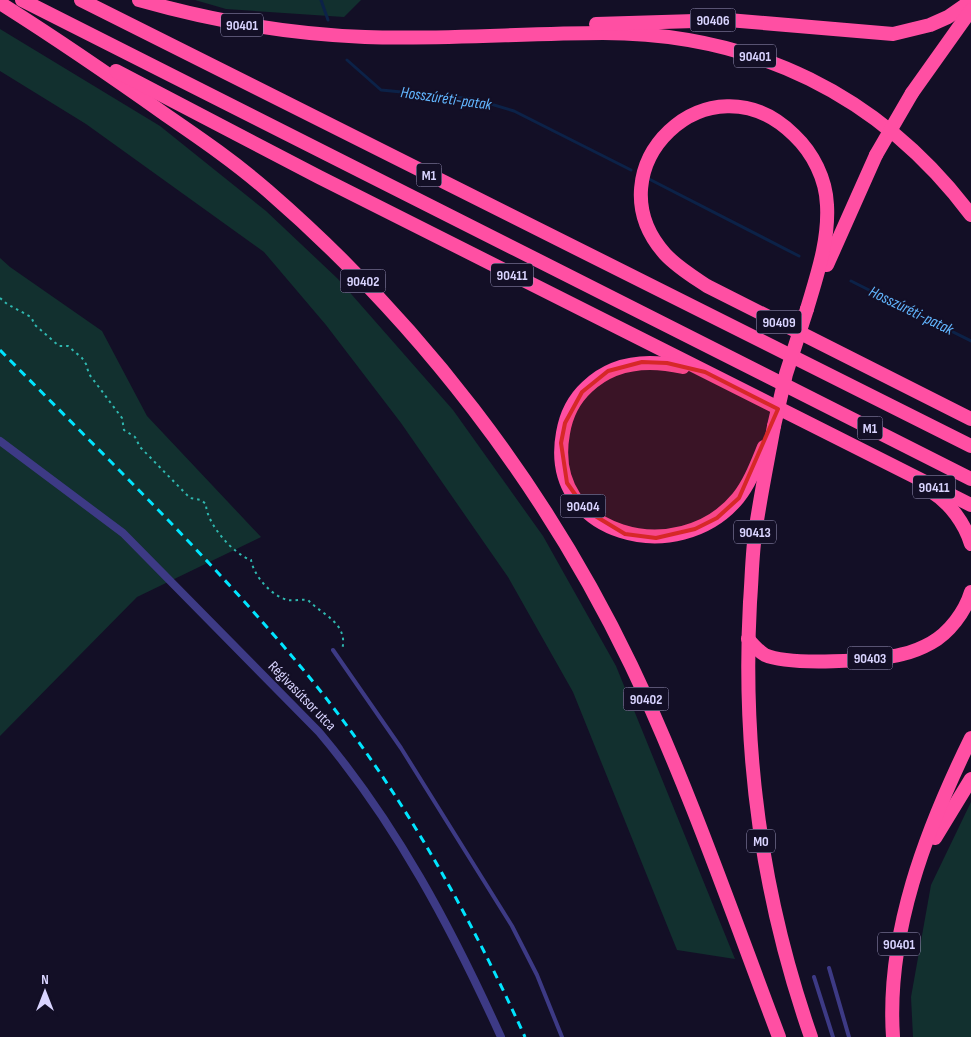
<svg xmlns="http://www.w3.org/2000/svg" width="971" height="1037" viewBox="0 0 971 1037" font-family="'Sofia Sans Condensed',sans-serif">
<rect width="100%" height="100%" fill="#130f26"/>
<!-- green -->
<g fill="#12302f">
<path d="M 195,0 L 361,0 L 344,17 L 226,9 Z"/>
<path d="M 0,29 L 160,126 L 266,211 L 338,279 L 453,410 L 543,536 L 616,666 L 735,959 L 677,950 L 573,692 L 508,577 L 401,423 L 326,325 L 264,252 L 86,124 L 0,71 Z"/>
<path d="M 0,258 L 10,267 L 102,331 L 147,416 L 261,537 L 137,597 L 0,736 Z"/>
<path d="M 971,802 L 971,1037 L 913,1037 L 911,997 L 931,885 Z"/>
</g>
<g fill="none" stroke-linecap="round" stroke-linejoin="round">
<!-- stream -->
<g stroke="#0c2248" stroke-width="3">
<path d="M 321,0 L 328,20"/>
<path d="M 347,60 L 381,90 L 474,99 L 514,111 L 631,170"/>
<path d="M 649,179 L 799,256"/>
<path d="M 851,281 L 971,341"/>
</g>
<!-- path -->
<path stroke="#2fb8b0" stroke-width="2" stroke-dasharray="2.5 4" stroke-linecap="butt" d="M 0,298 L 7,304 L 31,317 L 35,325 L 59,346 L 68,346 L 82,358 L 86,364 L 89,374 L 122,418 L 124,430 L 135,437 L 140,447 L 190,498 L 201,500 L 206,504 C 206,523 233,554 251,560 C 254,576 271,596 288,600 C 294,601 301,599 308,600 C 322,615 349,623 342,650"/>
<!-- lane -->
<g stroke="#3d3a85" stroke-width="4">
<path d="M 333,650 L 401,748 L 512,926 L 537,975 L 562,1037"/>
<path d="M 829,968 L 849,1037"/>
<path d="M 814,977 L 833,1037"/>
</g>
<!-- street -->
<path stroke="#3d3a85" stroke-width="8" d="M 0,441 L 123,533 L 319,732 C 396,823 452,929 501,1037"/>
<!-- highway -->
<g stroke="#ff4fa3" stroke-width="14">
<path d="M 22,0 L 971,479"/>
<path d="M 81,0 L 971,446"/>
<path d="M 139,0 C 213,21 288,34 365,37 C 444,40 524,33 603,33 C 753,33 881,95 971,215"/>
<path d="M 0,3 C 57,39 111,76 166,115 C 201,139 236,163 268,191 C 419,322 544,484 631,665 C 688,785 732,913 779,1037"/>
<path d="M 596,24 L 728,20 L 893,34 L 930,25 L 948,17 L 971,1"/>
<path d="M 116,71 L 319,177 L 971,505"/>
<path d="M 912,93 L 971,10"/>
<path d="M 827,265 L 876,155"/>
<path d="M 807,309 C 817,275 829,241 827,205 C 826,179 813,153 794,135 C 709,51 589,169 665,254 C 677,267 692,276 707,286 L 971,419"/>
<path d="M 683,367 C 648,359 614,361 587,387 C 574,399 566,415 563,433 C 544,536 679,570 738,498 C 750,483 757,464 764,447"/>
<path d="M 774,426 C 768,459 761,493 756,527 C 752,551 752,577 750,602 C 742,750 762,897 811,1037"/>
<path d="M 932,492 C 950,503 965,524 971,544"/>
<path d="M 748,639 C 753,645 758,651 765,655 C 789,666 876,661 903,654 C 912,652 922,648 931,643 C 949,633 965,612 971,592"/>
<path d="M 935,838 L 971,779"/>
<path d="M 893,1037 C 886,933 926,830 971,738"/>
</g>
<!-- rail -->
<path stroke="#00e5ff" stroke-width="3" stroke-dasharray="8 6" stroke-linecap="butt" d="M 0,350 C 102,454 208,555 301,667 C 394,779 465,905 525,1037"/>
<!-- highway-bridge -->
<g stroke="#ff4fa3" stroke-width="14">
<path d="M 876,155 L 912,93"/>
<path d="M 774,426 L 786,374 L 807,309"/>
</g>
</g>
<!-- marked area -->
<path fill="#d62828" fill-opacity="0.2" stroke="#d62828" stroke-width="4" stroke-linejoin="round" d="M 642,362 L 667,363 L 705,372 L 778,409 L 739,498 L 717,518 L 695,529 L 656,538 L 625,534 L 587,511 L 567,483 L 561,443 L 565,423 L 582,392 L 608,371 Z"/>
<g text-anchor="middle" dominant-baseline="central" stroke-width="4" stroke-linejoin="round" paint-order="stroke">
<!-- shield labels -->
<g fill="#130f26" stroke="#9e99be" stroke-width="1">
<rect x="690.5" y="8.5" width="45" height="23" rx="4"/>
<rect x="221" y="13.5" width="42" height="23" rx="4"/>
<rect x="734" y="44.5" width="42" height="23" rx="4"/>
<rect x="416.5" y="163.5" width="25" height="23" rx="4"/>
<rect x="491" y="263.5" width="42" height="23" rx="4"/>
<rect x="340.5" y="269.5" width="45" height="23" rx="4"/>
<rect x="756.5" y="310.5" width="45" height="23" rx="4"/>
<rect x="857.5" y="416.5" width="25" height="23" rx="4"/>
<rect x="913" y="475.5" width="42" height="23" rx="4"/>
<rect x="560.5" y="494.5" width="45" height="23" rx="4"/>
<rect x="734" y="520.5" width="42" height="23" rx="4"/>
<rect x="847.5" y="646.5" width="45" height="23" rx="4"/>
<rect x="623.5" y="687.5" width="45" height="23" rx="4"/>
<rect x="747" y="829.5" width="28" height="23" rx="4"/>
<rect x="878" y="932.5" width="42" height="23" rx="4"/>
</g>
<g font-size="14" font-weight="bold" fill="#d9d4ff">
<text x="713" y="20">90406</text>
<text x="242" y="25">90401</text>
<text x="755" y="56">90401</text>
<text x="429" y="175">M1</text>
<text x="512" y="275">90411</text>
<text x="363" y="281">90402</text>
<text x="779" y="322">90409</text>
<text x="870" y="428">M1</text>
<text x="934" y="487">90411</text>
<text x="583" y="506">90404</text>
<text x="755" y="532">90413</text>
<text x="870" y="658">90403</text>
<text x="646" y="699">90402</text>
<text x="761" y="841">M0</text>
<text x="899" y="944">90401</text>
</g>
<!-- street labels -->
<g font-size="15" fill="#d9d4ff" stroke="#130f26">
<text transform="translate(302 696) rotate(46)">Régivasútsor utca</text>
</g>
<!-- water labels -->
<g font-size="16" font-style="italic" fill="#62b6ff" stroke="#130f26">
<text transform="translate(446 99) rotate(8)">Hosszúréti-patak</text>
<text transform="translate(911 311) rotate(26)">Hosszúréti-patak</text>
</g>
</g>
<!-- north arrow -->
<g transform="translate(45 992)" stroke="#130f26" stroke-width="4" paint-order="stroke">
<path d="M0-4L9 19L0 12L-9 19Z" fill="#d9d4ff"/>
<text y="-8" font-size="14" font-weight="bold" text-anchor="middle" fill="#d9d4ff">N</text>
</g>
</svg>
